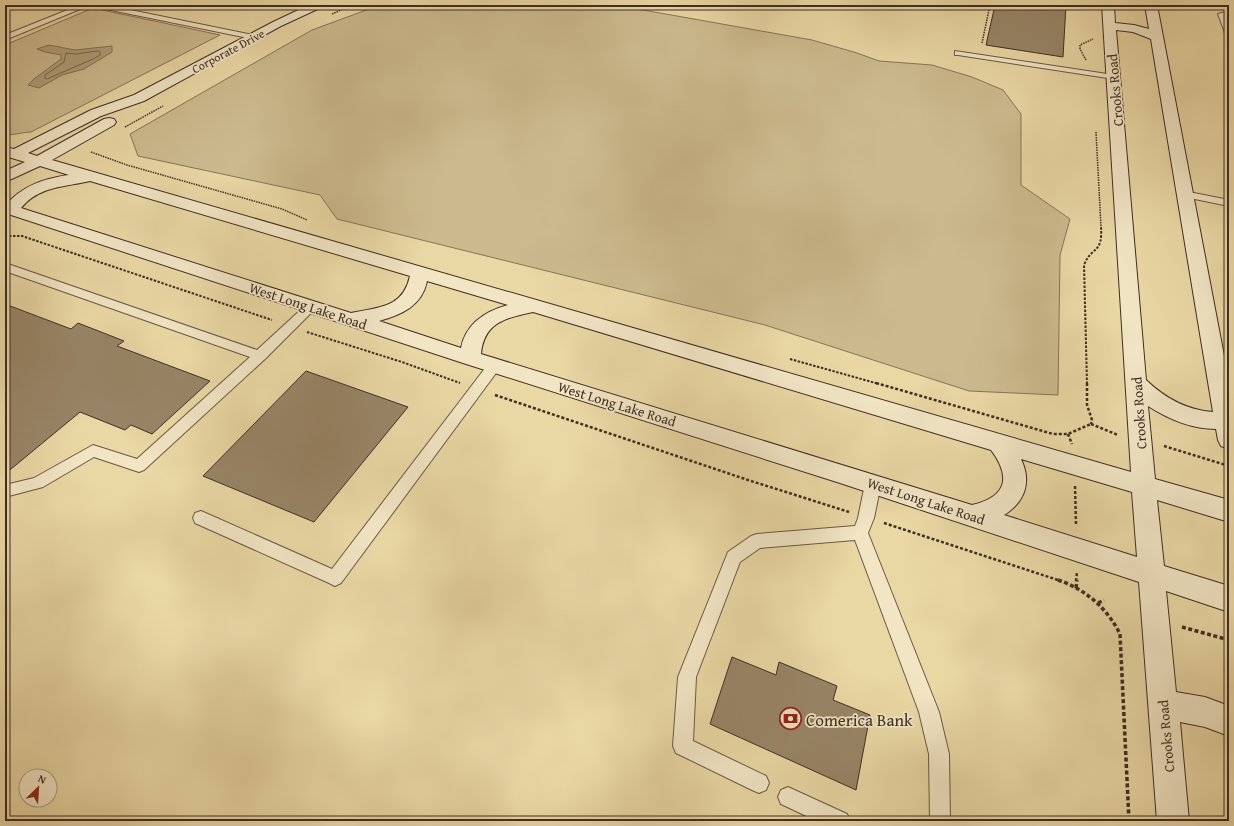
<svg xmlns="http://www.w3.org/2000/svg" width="1234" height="826" viewBox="0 0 1234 826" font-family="'Gentium Book Plus',serif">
<rect width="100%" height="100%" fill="#e9d7a4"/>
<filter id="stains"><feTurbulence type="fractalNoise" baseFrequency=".005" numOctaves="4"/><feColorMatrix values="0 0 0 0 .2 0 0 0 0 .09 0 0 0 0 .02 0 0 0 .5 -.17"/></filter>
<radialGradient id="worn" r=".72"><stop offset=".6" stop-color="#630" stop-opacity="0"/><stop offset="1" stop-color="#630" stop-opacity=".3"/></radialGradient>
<!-- green -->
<g fill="#ccba8e" stroke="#867459">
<path d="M 380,5 L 615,5 L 812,40 L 857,53 L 879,61 L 932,65 L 972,77 L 1003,90 L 1021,114 L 1021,185 L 1070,219 L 1060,255 L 1058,395 L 969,391 L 765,325 L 337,219 L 320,195 L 138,156 L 130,134 L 312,30 Z"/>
<path d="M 93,8 L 220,35 L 31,132 C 22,132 13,136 5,134 L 5,45 Z"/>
</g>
<!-- water -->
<path fill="#b09d78" stroke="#837056" d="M 49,45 L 75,50 L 112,46 L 112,52 L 84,69 L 62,75 L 39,88 L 28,85 L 34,79 L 61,59 L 61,55 L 45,52 L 37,49 Z"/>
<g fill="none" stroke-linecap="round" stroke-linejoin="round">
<!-- shore -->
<path stroke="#78654e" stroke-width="1" d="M 98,51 L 100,52 L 100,55 L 93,59 L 47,79 L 45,78 L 45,75 L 64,62 L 66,53 L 76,54 Z"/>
</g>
<!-- building -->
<g fill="#988567" stroke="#402d24">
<path d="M 995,5 L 1066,5 L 1063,57 L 986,45 Z"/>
<path d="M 5,304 L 71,329 L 78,323 L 124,341 L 117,346 L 210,381 L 152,434 L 131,425 L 125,430 L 80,412 L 5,474 Z"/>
<path d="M 306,371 L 408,407 L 314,522 L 203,476 Z"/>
<path d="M 732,657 L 776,675 L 779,662 L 837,686 L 833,700 L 870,715 L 856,790 L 710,724 Z"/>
</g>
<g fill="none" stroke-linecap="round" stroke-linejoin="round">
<defs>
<g id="lane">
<path d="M 80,5 L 90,5 L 5,40 L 5,35 Z"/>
<path d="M 92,5 L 106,5 L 253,35 L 257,37 L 253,39 L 96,7 Z"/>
<path d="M 1229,11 L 1229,15 L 1226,16 L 1229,23 L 1229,35 L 1225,33 L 1218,14 Z"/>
<path d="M 955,51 L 1114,75 L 1118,77 L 1114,79 L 958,55 L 955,55 Z"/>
<path d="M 1184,191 L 1229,200 L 1229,206 L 1180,196 L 1179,194 L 1180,192 Z"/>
<path d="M 5,263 L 257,350 L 307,304 L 315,304 L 317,307 L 265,359 L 144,470 L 139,472 L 94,457 L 43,487 L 5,497 L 5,485 L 34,478 L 93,445 L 137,459 L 250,357 L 5,271 Z"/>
<path d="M 494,361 L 499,363 L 501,366 L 499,369 L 341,583 L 335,586 L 329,583 L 195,523 L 193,518 L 195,513 L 201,511 L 332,569 L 489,363 Z"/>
<path d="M 873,478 L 878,480 L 881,484 L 874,518 L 868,533 L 939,712 L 949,754 L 950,821 L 930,821 L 929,754 L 919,712 L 855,540 L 760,548 L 740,562 L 696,677 L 693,741 L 766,776 L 769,783 L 766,790 L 759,793 L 752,790 L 676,753 L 673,746 L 678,677 L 728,552 L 751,536 L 757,534 L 855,526 L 858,518 L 865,484 L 868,480 Z"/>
<path d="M 788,787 L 847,814 L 850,821 L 817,821 L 781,804 L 778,797 L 781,790 Z"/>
</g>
<path id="secondary" d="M 309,5 L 324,5 L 322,7 L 281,26 L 144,101 L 101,116 L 28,153 L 37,156 L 104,119 L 109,118 L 114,119 L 116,122 L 114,125 L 52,160 L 1131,472 L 1102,5 L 1114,5 L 1115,23 L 1134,25 L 1149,29 L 1145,5 L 1157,5 L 1229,382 L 1229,449 L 1221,446 L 1218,440 L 1216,429 C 1192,429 1168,419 1148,406 L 1155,479 L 1229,500 L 1229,522 L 1157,500 L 1164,566 L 1229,586 L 1229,612 L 1166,591 L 1176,692 L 1205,697 L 1229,706 L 1229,736 L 1205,727 L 1180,722 L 1189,821 L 1157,821 L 1139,582 L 840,483 L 463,363 L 5,213 L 5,203 L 7,204 C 23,185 46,178 69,175 L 40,166 L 5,182 L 5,171 L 25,162 L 5,156 L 5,147 L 14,149 L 91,110 L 134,95 L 273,22 ZM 1116,30 L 1133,32 L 1151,39 L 1213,412 C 1186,410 1165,398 1146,380 ZM 90,181 L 410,276 C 403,308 379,307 351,313 L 21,208 C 39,186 65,187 90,181 ZM 427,281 L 508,305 C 486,311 466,323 461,348 L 379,321 C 401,315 422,306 427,281 ZM 533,312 L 991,450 C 1012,478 1006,497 972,505 L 481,354 C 484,322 506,318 533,312 ZM 1021,459 L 1132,492 L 1137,557 L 1004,515 C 1025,502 1032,482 1021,459 Z"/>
</defs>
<!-- lane casing -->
<use href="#lane" stroke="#6a5844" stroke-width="2"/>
<!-- secondary casing -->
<use href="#secondary" stroke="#402d24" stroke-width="2"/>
<!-- path-far3 -->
<g stroke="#402d24" stroke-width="1.5" stroke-dasharray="1.5 1" stroke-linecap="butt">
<path d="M 332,14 L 352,5"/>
<path d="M 982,43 L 990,5"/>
<path d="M 1086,60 L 1080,49 L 1080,45 L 1093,39"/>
<path d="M 125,127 L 163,106"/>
<path d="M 1096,132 L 1101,227"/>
<path d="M 91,152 L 127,165 L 282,209 L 307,220"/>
</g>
<!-- path-far2 -->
<g stroke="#402d24" stroke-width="2" stroke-dasharray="2.5 1.5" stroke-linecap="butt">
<path d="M 5,236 L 22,236 L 272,320"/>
<path d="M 307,332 L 402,362 L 460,383"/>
<path d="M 790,359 L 879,384"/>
<path d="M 1087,384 L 1084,265 C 1092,245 1103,255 1101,226"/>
</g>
<!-- path-far1 -->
<g stroke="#402d24" stroke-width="2.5" stroke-dasharray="3 2" stroke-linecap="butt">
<path d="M 876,383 L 1053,434 L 1068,434 L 1091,424"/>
<path d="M 1087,383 L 1087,405 L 1092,420 L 1091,424"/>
<path d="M 495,395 L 748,480 L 849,512"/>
<path d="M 1091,424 L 1118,435"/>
<path d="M 1068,434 L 1072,444"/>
<path d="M 1164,446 L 1229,466"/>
<path d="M 1075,486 L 1076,525"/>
<path d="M 884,523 L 1061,581"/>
<path d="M 1076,581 L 1077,572"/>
</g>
<!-- path -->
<g stroke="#402d24" stroke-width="3.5" stroke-dasharray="4 2.5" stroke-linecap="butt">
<path d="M 1058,580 C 1085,589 1107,608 1120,634 L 1129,821"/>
<path d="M 1076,588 L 1077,580"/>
<path d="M 1098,603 L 1104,600"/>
<path d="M 1182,627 L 1229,640"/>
</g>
<!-- lane -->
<use href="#lane" fill="#f1e5c4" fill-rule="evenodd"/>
<!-- secondary -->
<use href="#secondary" fill="#f1e5c4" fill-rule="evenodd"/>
</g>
<!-- icons -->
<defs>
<symbol id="bank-ring" viewBox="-11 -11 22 22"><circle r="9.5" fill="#f1e5c4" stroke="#8f2418" stroke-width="1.5"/><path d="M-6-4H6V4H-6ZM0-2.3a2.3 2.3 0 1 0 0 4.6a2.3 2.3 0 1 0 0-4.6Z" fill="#8f2418"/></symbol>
</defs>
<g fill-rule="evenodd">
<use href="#bank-ring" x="778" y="706" width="25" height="25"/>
</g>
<g text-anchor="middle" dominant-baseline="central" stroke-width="3.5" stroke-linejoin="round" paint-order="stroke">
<!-- far-street labels -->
<g font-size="12" fill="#402d24" stroke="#f1e5c4">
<text transform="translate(228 51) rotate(-28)">Corporate Drive</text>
</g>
<!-- street labels -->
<g font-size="14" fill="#402d24" stroke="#f1e5c4">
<text transform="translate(1115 90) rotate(-95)">Crooks Road</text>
<text transform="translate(308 306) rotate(18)">West Long Lake Road</text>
<text transform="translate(617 404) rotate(17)">West Long Lake Road</text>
<text transform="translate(1139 413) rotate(-94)">Crooks Road</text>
<text transform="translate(926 501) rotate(18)">West Long Lake Road</text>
<text transform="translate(1166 736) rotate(-95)">Crooks Road</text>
</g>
<!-- near-poi labels -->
<g font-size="17" fill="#402d24" stroke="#f1e5c4" text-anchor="start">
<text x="806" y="719">Comerica Bank</text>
</g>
</g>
<!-- margin -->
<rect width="1234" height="826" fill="none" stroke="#e9d7a4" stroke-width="20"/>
<rect x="6" y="6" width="1222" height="814" fill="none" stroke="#402d24" stroke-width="2"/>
<rect x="10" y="10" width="1214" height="806" fill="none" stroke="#402d24"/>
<!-- north arrow -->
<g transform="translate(38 788) rotate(25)"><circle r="19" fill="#f1e5c4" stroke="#aa9b84"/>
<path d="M0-3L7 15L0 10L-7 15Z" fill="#8f2418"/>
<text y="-6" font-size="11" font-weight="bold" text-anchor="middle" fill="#402d24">N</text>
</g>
<rect width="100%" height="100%" filter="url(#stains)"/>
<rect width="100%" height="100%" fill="url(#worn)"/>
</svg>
